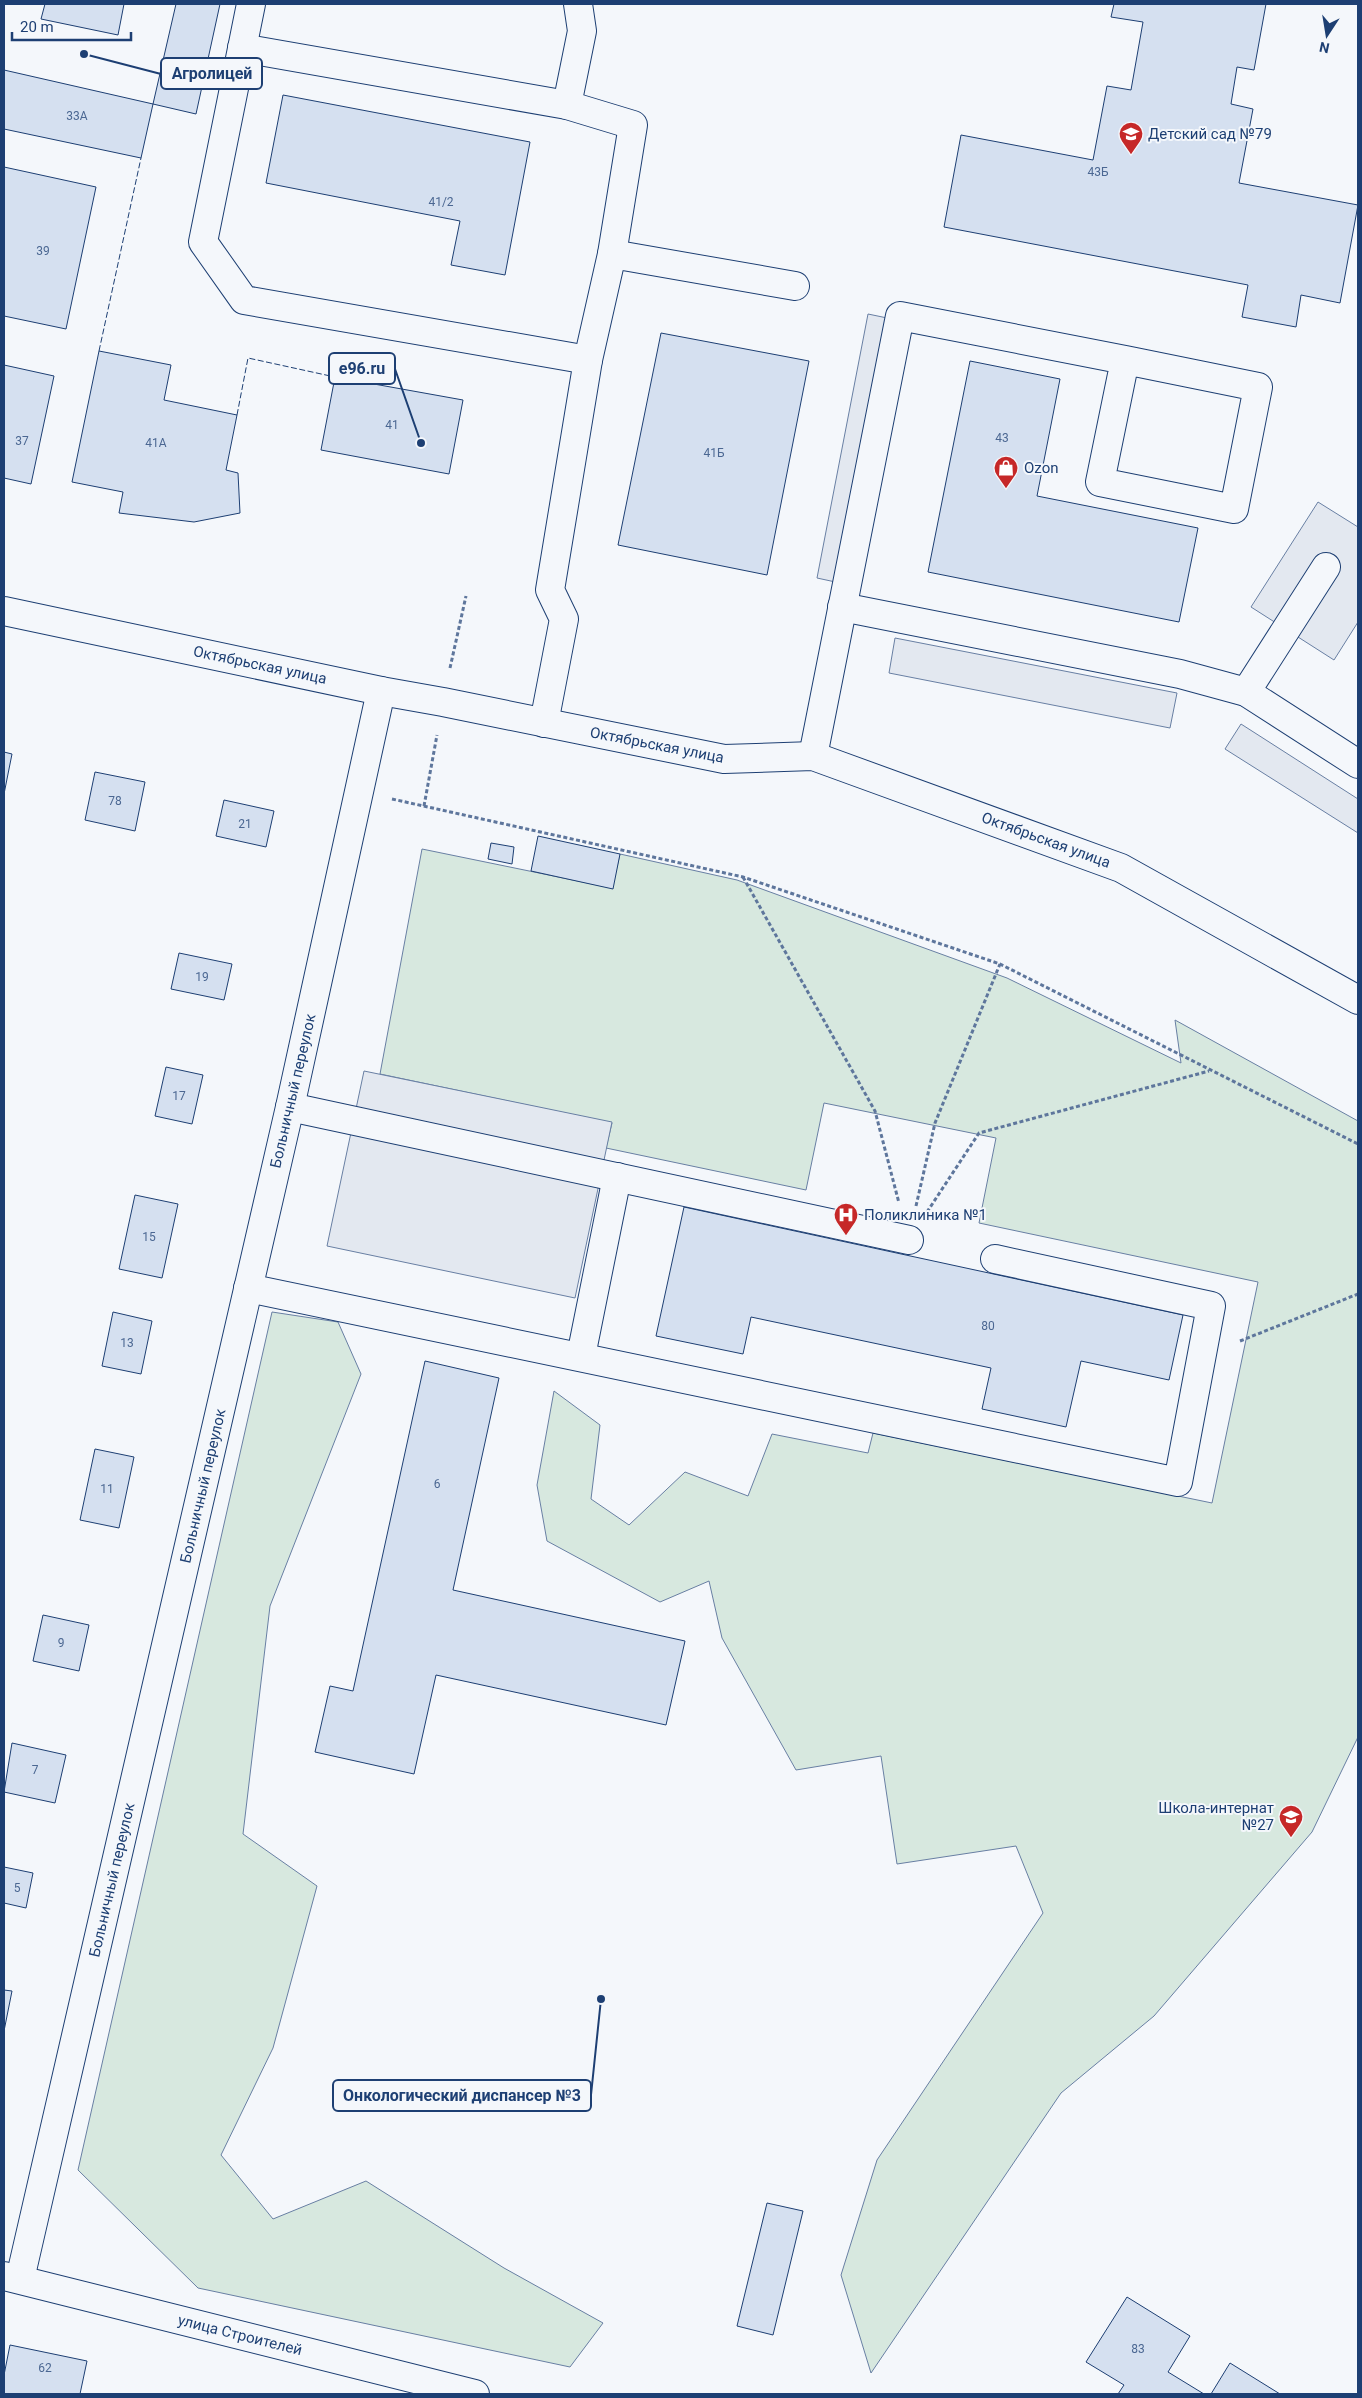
<svg xmlns="http://www.w3.org/2000/svg" width="1362" height="2398" viewBox="0 0 1362 2398" font-family="Roboto,sans-serif">
<rect width="100%" height="100%" fill="#f4f7fb"/>
<!-- green -->
<g fill="#d7e8df" stroke="#687fa3">
<path d="M 422,849 L 612,888 L 620,854 L 737,880 L 1007,978 L 1181,1063 L 1175,1020 L 1358,1121 L 1358,1737 L 1312,1832 L 1154,2016 L 1061,2093 L 871,2373 L 841,2275 L 877,2160 L 1043,1913 L 1016,1846 L 897,1864 L 881,1756 L 796,1770 L 722,1638 L 709,1581 L 660,1602 L 547,1541 L 537,1485 L 554,1391 L 600,1425 L 591,1499 L 629,1525 L 685,1472 L 748,1496 L 772,1434 L 868,1453 L 873,1433 L 1212,1503 L 1258,1282 L 979,1223 L 996,1138 L 824,1103 L 806,1190 L 606,1148 L 612,1123 L 380,1074 Z"/>
<path d="M 272,1312 L 338,1322 L 361,1374 L 270,1606 L 243,1834 L 317,1886 L 273,2048 L 221,2155 L 273,2219 L 366,2181 L 504,2268 L 603,2323 L 570,2367 L 198,2288 L 78,2170 Z"/>
</g>
<!-- parking -->
<g fill="#e3e8f0" stroke="#687fa3">
<path d="M 868,314 L 892,319 L 840,583 L 817,578 Z"/>
<path d="M 1318,502 L 1358,527 L 1358,622 L 1334,660 L 1251,607 Z"/>
<path d="M 895,638 L 1177,693 L 1170,728 L 889,673 Z"/>
<path d="M 1241,724 L 1358,799 L 1358,833 L 1225,749 Z"/>
<path d="M 364,1071 L 612,1122 L 575,1298 L 327,1246 Z"/>
</g>
<!-- building -->
<g fill="#d5e0f0" stroke="#1d3f73">
<path d="M 45,4 L 124,4 L 118,35 L 41,19 Z"/>
<path d="M 176,4 L 220,4 L 196,114 L 153,104 Z"/>
<path d="M 1114,4 L 1266,4 L 1254,70 L 1237,67 L 1231,104 L 1253,109 L 1239,183 L 1358,205 L 1340,303 L 1301,295 L 1296,327 L 1242,317 L 1248,285 L 944,227 L 961,135 L 1093,160 L 1107,86 L 1131,90 L 1143,22 L 1111,17 Z"/>
<path d="M 4,70 L 153,104 L 141,158 L 4,129 Z"/>
<path d="M 283,95 L 530,142 L 505,275 L 451,265 L 460,221 L 266,183 Z"/>
<path d="M 4,167 L 96,187 L 66,329 L 4,316 Z"/>
<path d="M 661,333 L 809,361 L 767,575 L 618,545 Z"/>
<path d="M 99,351 L 171,365 L 164,400 L 237,415 L 226,470 L 238,473 L 240,513 L 194,522 L 119,513 L 123,492 L 72,482 Z"/>
<path d="M 970,361 L 1060,379 L 1037,496 L 1198,528 L 1179,622 L 928,572 Z"/>
<path d="M 4,365 L 54,376 L 31,484 L 4,478 Z"/>
<path d="M 335,377 L 463,400 L 449,474 L 321,450 Z"/>
<path d="M 4,752 L 12,754 L 4,794 Z"/>
<path d="M 95,772 L 145,782 L 135,831 L 85,820 Z"/>
<path d="M 224,800 L 274,811 L 266,847 L 216,836 Z"/>
<path d="M 538,836 L 620,854 L 613,889 L 531,871 Z"/>
<path d="M 491,843 L 514,847 L 512,864 L 488,859 Z"/>
<path d="M 179,953 L 232,964 L 224,1000 L 171,989 Z"/>
<path d="M 166,1067 L 203,1075 L 192,1124 L 155,1116 Z"/>
<path d="M 135,1195 L 178,1204 L 162,1278 L 119,1269 Z"/>
<path d="M 684,1207 L 1183,1315 L 1169,1380 L 1081,1361 L 1066,1427 L 982,1409 L 991,1368 L 751,1317 L 743,1354 L 656,1336 Z"/>
<path d="M 113,1312 L 152,1321 L 141,1374 L 102,1366 Z"/>
<path d="M 425,1361 L 499,1378 L 453,1590 L 685,1641 L 666,1725 L 436,1675 L 414,1774 L 315,1752 L 330,1686 L 353,1691 Z"/>
<path d="M 95,1449 L 134,1457 L 119,1528 L 80,1520 Z"/>
<path d="M 43,1615 L 89,1625 L 79,1671 L 33,1661 Z"/>
<path d="M 12,1743 L 66,1755 L 55,1803 L 4,1792 Z"/>
<path d="M 4,1867 L 33,1873 L 26,1908 L 4,1903 Z"/>
<path d="M 4,1990 L 12,1991 L 4,2031 Z"/>
<path d="M 767,2203 L 803,2211 L 773,2335 L 737,2326 Z"/>
<path d="M 1127,2297 L 1190,2336 L 1168,2372 L 1204,2394 L 1118,2394 L 1124,2385 L 1086,2362 Z"/>
<path d="M 10,2345 L 87,2361 L 80,2394 L 4,2394 L 4,2375 Z"/>
<path d="M 1230,2363 L 1280,2394 L 1211,2394 Z"/>
</g>
<g fill="none" stroke-linecap="round" stroke-linejoin="round">
<defs>
<g id="minor">
<path d="M 251,4 L 203,242 L 244,300 L 588,360"/>
<path d="M 578,4 L 582,31 L 567,105 L 633,125 L 612,254"/>
<path d="M 242,48 L 567,105"/>
<path d="M 842,607 L 1180,674 L 1246,692 L 1358,764"/>
<path d="M 1246,692 L 1326,567"/>
<path d="M 544,723 L 564,619 L 550,590 L 588,360 L 612,254 L 795,286"/>
<path d="M 813,756 L 900,316 L 1125,360 L 1100,482 L 1234,509 L 1258,387 L 1125,360"/>
<path d="M 290,1107 L 909,1240"/>
<path d="M 248,1288 L 1178,1482 L 1211,1306 L 995,1259"/>
<path d="M 581,1356 L 617,1177"/>
<path d="M 4,2276 L 475,2394"/>
<path d="M 20,2279 L 290,1107 L 381,691"/>
</g>
<path id="major" d="M 4,611 L 381,691 L 443,702 L 724,759 L 813,756 L 1121,868 L 1358,1000"/>
</defs>
<!-- minor casing -->
<use href="#minor" stroke="#1d3f73" stroke-width="30"/>
<!-- major casing -->
<use href="#major" stroke="#1d3f73" stroke-width="30"/>
<!-- path -->
<g stroke="#5e769c" stroke-width="3" stroke-dasharray="4 2.5" stroke-linecap="butt">
<path d="M 450,668 L 466,596"/>
<path d="M 392,799 L 743,877 L 1000,964 L 1358,1144"/>
<path d="M 424,806 L 437,735"/>
<path d="M 743,877 L 875,1111 L 899,1203"/>
<path d="M 916,1206 L 935,1123 L 1000,964"/>
<path d="M 927,1212 L 979,1133 L 1209,1071"/>
<path d="M 1240,1341 L 1358,1294"/>
</g>
<!-- minor -->
<use href="#minor" stroke="#f4f7fb" stroke-width="28"/>
<!-- major -->
<use href="#major" stroke="#f4f7fb" stroke-width="28"/>
<!-- fence -->
<g stroke="#1d3f73" stroke-width="1" stroke-dasharray="6 2.5" stroke-linecap="butt">
<path d="M 99,351 L 141,158"/>
<path d="M 237,415 L 248,358 L 335,377"/>
</g>
</g>
<!-- icons -->
<defs>
<symbol id="school-pin" viewBox="-11 -11 22 30"><path d="M0 17L-7.5 6A9.5 9.5 0 1 1 7.5 6Z" fill="#c62828" stroke="#f4f7fb"/><path d="M0-5L7-2L0 1L-7-2ZM-4 1L0 2.5L4 1V4Q0 6-4 4Z" fill="#fff"/></symbol>
<symbol id="shop-pin" viewBox="-11 -11 22 30"><path d="M0 17L-7.5 6A9.5 9.5 0 1 1 7.5 6Z" fill="#c62828" stroke="#f4f7fb"/><path d="M-5-2.5h2.3a2.7 3.5 0 0 1 5.4 0H5L5.5 6h-11ZM-1.5-2.5h3a1.5 2.3 0 0 0-3 0Z" fill="#fff"/></symbol>
<symbol id="hospital-pin" viewBox="-11 -11 22 30"><path d="M0 17L-7.5 6A9.5 9.5 0 1 1 7.5 6Z" fill="#c62828" stroke="#f4f7fb"/><path d="M-5-5h3v3.5h4V-5h3V5h-3V1.5h-4V5h-3Z" fill="#fff"/></symbol>
</defs>
<g fill-rule="evenodd">
<use href="#school-pin" x="1117" y="120" width="28" height="38"/>
<use href="#shop-pin" x="992" y="454" width="28" height="38"/>
<use href="#hospital-pin" x="832" y="1201" width="28" height="38"/>
<use href="#school-pin" x="1277" y="1803" width="28" height="38"/>
</g>
<g text-anchor="middle" dominant-baseline="central" stroke-width="4" stroke-linejoin="round" paint-order="stroke">
<!-- number labels -->
<g font-size="12" fill="#4b6792">
<text x="77" y="116">33А</text>
<text x="1098" y="172">43Б</text>
<text x="441" y="202">41/2</text>
<text x="43" y="251">39</text>
<text x="392" y="425">41</text>
<text x="1002" y="438">43</text>
<text x="22" y="441">37</text>
<text x="156" y="443">41А</text>
<text x="714" y="453">41Б</text>
<text x="115" y="801">78</text>
<text x="245" y="824">21</text>
<text x="202" y="977">19</text>
<text x="179" y="1096">17</text>
<text x="149" y="1237">15</text>
<text x="988" y="1326">80</text>
<text x="127" y="1343">13</text>
<text x="437" y="1484">6</text>
<text x="107" y="1489">11</text>
<text x="61" y="1643">9</text>
<text x="35" y="1770">7</text>
<text x="17" y="1888">5</text>
<text x="1138" y="2349">83</text>
<text x="45" y="2368">62</text>
</g>
<!-- poi labels -->
<g font-size="15" fill="#1d3f73" stroke="#f4f7fb" text-anchor="start">
<text x="1148" y="134">Детский сад №79</text>
<text x="1024" y="468">Ozon</text>
<text x="864" y="1215">Поликлиника №1</text>
<text x="1274" y="1808" text-anchor="end">Школа-интернат<tspan x="1274" dy="17">№27</tspan></text>
</g>
<!-- street labels -->
<g font-size="15" fill="#1d3f73" stroke="#f4f7fb">
<text transform="translate(260 665) rotate(12)">Октябрьская улица</text>
<text transform="translate(657 745) rotate(11)">Октябрьская улица</text>
<text transform="translate(1046 840) rotate(20)">Октябрьская улица</text>
<text transform="translate(293 1091) rotate(-77)">Больничный переулок</text>
<text transform="translate(203 1486) rotate(-77)">Больничный переулок</text>
<text transform="translate(112 1880) rotate(-77)">Больничный переулок</text>
<text transform="translate(240 2335) rotate(14)">улица Строителей</text>
</g>
</g>
<!-- callouts -->
<path fill="none" stroke="#1d3f73" stroke-width="2" d="M84 54L161 74M421 443L395 369M601 1999L591 2095"/>
<g fill="#1d3f73" stroke="#f4f7fb" stroke-width="2">
<circle cx="84" cy="54" r="5"/>
<circle cx="421" cy="443" r="5"/>
<circle cx="601" cy="1999" r="5"/>
</g>
<g fill="#f4f7fb" stroke="#1d3f73" stroke-width="2">
<rect x="161" y="58" width="101" height="31" rx="5"/>
<rect x="329" y="353" width="66" height="31" rx="5"/>
<rect x="333" y="2080" width="258" height="31" rx="5"/>
</g>
<g font-size="16" text-anchor="middle" font-weight="bold" fill="#1d3f73">
<text x="212" y="79">Агролицей</text>
<text x="362" y="374">e96.ru</text>
<text x="462" y="2101">Онкологический диспансер №3</text>
</g>
<!-- border -->
<rect width="1362" height="2398" fill="none" stroke="#1d3f73" stroke-width="10"/>
<!-- north arrow -->
<g transform="translate(1327 35) rotate(192)" stroke="#f4f7fb" stroke-width="4" paint-order="stroke">
<path d="M0-4L9 19L0 12L-9 19Z" fill="#1d3f73"/>
<text y="-8" font-size="14" font-weight="bold" text-anchor="middle" fill="#1d3f73">N</text>
</g>
<!-- scale -->
<path d="M12 32v8h119v-8" fill="none" stroke="#1d3f73" stroke-width="2.5"/>
<text x="20" y="32" font-size="15" fill="#1d3f73" stroke="#f4f7fb" stroke-width="4" paint-order="stroke">20 m</text>
</svg>
